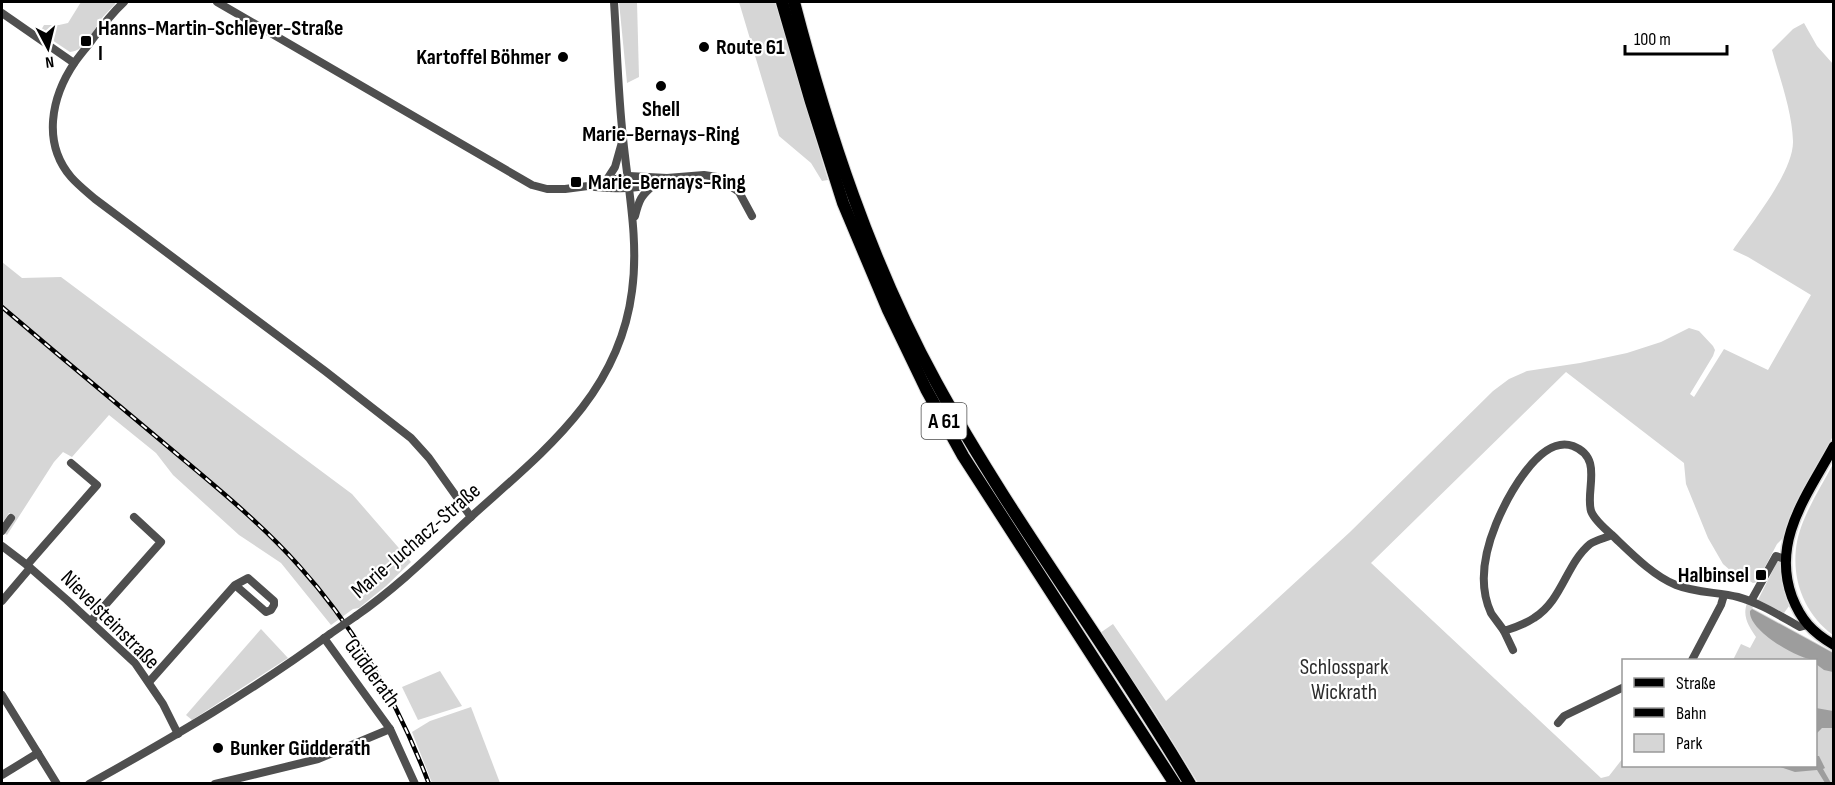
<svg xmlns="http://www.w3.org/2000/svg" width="1835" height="785" viewBox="0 0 1835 785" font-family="'Sofia Sans Condensed',sans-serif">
<rect width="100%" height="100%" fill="#fff"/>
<!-- green -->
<g fill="#d6d6d6">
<path d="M 81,2 L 115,2 L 115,4 C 111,9 106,13 102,18 C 93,30 86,51 70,52 L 40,32 L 44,25 L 59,25 L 68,23 Z"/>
<path d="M 619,2 L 637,2 L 639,77 L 627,83 Z"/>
<path d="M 739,2 L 775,2 L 828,180 L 822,181 L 811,163 L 779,136 Z"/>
<path d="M 1804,23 L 1817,46 L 1833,64 L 1833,436 L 1789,520 L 1783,538 L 1777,544 L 1757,582 L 1753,583 L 1731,571 L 1723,564 L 1708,538 L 1686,484 L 1684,463 L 1566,372 L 1371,563 L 1601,778 L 1609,776 L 1623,758 L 1624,766 L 1816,766 L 1816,660 L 1733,660 L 1741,644 L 1750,648 L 1756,637 C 1749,626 1742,617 1747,603 L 1754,606 L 1752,608 L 1833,652 L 1833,783 L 1198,783 L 1151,707 L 1100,633 L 1113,624 L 1166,701 L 1350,532 L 1493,391 L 1509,379 L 1527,371 L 1580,363 L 1627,353 L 1661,342 L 1689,328 L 1699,331 L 1713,346 L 1715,350 L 1713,356 L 1690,394 L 1694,397 L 1724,349 L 1768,370 L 1811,295 L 1748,257 L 1733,250 C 1750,225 1794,172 1793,141 C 1792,111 1780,79 1772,50 L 1793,29 Z"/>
<path d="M 2,262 L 22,278 L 61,277 L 352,494 L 411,562 L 386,586 L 359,608 L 353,609 L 331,625 L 281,563 L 239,535 L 173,475 L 156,453 L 109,415 L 72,457 L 63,452 L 54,462 L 7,535 L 4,533 L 14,516 L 9,513 L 4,521 L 2,520 Z"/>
<path d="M 1833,464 L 1834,635 L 1833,635 C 1798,609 1786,563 1803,522 C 1811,502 1823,483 1833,464 Z"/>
<path d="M 1778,560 L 1781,561 L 1782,581 L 1789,606 L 1784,613 L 1758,600 Z"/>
<path d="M 261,629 L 288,658 L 192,720 L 186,715 Z"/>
<path d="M 440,671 L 462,706 L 418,720 L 402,687 Z"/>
<path d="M 471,707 L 500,783 L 432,783 L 412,732 L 430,721 Z"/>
</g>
<!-- water -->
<g fill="#9d9d9d">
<path d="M 1752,609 L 1833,653 L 1833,672 L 1824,670 L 1816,664 L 1816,660 C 1798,660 1748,630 1750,611 Z"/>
<path d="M 1816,708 L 1833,711 L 1833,728 L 1822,728 L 1816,734 Z"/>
<path d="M 1816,756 L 1819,756 L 1825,768 L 1823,769 L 1831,783 L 1825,783 L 1817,770 L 1795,772 L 1777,766 L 1816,766 Z"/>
</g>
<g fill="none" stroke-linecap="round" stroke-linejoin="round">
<defs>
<path id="major" d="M 1834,446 C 1808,494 1771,540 1792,597 C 1801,620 1812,632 1834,645"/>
<g id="highway">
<path d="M 782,2 L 811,102 L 843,203 L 888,310 L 926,389 L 963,456 L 1175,784"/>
<path d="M 794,2 C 828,132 871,263 936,382 C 1012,521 1109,647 1190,784"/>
</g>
</defs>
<!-- major casing -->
<use href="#major" stroke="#dbdbdb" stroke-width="13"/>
<!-- highway casing -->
<use href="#highway" stroke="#dbdbdb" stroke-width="14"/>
<!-- minor -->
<g stroke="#4f4f4f" stroke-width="8">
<path d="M 124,2 C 111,14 102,26 92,40 C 86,48 80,55 75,62 C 51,97 42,143 71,177 C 78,185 87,192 95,199 L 325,371 L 411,438 L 429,458 L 471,517"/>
<path d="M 217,2 L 532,185 L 547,189 L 565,189 L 588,186 L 629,176 L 667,178 L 704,175 L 717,177 L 739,192 L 752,216"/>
<path d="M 2,13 L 74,63"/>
<path d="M 606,181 L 615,167 L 622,142"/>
<path d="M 595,187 C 620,189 643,190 665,179"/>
<path d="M 635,216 C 639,200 641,195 655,184"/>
<path d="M 2,531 L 11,518"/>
<path d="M 1612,535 C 1605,538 1596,540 1590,544 C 1566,564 1562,601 1534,618 C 1525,624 1514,628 1504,631 C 1500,625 1495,619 1491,613 C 1478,585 1485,551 1496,524 C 1506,500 1539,434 1573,446 C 1604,458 1585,490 1591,511 C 1594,519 1605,529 1612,535 C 1630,552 1653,576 1676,585 C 1696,593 1718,592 1738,597 C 1760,603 1780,616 1800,627 L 1807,625"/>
<path d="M 2,546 L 27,565 L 67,600 L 135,663 L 163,704 L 178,734"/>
<path d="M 27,565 L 97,485 L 71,463"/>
<path d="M 2,601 L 30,568"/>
<path d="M 1751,601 L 1776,556 L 1785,559"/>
<path d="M 356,616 C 399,586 435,550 473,515 C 544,451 619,394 632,291 C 639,240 628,189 623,138 C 618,93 617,47 614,2"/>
<path d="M 91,621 L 161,542 L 134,517"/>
<path d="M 1504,631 L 1513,650"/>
<path d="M 324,638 L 390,729 L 415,784"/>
<path d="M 1692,660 L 1721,605 L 1724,595"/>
<path d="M 149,682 L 235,585 L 266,612 L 271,610 L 274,605 L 274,601 L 248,578 L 235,585"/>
<path d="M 2,695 L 57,784"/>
<path d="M 1558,723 L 1564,716 L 1624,687"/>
<path d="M 2,775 L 38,753"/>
<path d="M 89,784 C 172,738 254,690 330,634"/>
<path d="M 215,784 L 318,759 L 390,729"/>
</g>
<!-- major -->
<use href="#major" stroke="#000" stroke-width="10"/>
<!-- highway -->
<use href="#highway" stroke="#000" stroke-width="12"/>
<defs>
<path id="rail" d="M 2,307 C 56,353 111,399 165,444 C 211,483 259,521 299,566 C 356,629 399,705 429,784"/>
</defs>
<!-- rail casing -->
<use href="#rail" stroke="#000" stroke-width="4.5"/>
<!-- rail -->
<use href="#rail" stroke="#fff" stroke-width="2" stroke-dasharray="7" stroke-linecap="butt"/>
<!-- minor-bridge -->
<path stroke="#4f4f4f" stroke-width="8" d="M 330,634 L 356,616"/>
</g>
<!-- markers -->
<g fill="#000" stroke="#fff" stroke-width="2">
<rect x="80" y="35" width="12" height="12" rx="3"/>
<circle cx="704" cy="47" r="6"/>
<circle cx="563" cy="57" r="6"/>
<circle cx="661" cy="86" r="6"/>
<rect x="570" y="176" width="12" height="12" rx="3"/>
<rect x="1755" y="569" width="12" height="12" rx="3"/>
<circle cx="218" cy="748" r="6"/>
</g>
<g text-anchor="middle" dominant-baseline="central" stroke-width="4.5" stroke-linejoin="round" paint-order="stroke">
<!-- shield labels -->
<rect fill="#fff" stroke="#4c4c4c" stroke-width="1.5" x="921.5" y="403" width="45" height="36" rx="4.5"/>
<g font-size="21" font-weight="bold" fill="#000">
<text x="944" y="421">A 61</text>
</g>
<!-- poi labels -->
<g font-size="22" font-weight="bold" fill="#000" stroke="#fff" text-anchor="start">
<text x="98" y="28">Hanns-Martin-Schleyer-Straße<tspan x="98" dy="25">I</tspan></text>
<text x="716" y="47">Route 61</text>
<text x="551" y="57" text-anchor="end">Kartoffel Böhmer</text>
<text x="661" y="109" text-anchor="middle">Shell<tspan x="661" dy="25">Marie-Bernays-Ring</tspan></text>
<text x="588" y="182">Marie-Bernays-Ring</text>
<text x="1749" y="575" text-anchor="end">Halbinsel</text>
<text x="230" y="748">Bunker Güdderath</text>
</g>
<!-- street labels -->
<g font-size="22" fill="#000" stroke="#fff">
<text transform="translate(416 541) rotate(-41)">Marie-Juchacz-Straße</text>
<text transform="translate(110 620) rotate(45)">Nievelsteinstraße</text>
<text transform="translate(372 673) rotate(54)">Güdderath</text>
</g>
<!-- park labels -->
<g font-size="22" fill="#2d2d2d" stroke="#fff">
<text x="1344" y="667">Schlosspark<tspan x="1344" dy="25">Wickrath</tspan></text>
</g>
</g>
<!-- border -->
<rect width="1835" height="785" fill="none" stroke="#000000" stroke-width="6"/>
<!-- legend -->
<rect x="1622" y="659" width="195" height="108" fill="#ffffff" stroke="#999999" stroke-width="1.5"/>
<rect x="1634" y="678" width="30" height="9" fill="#000000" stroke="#999999" stroke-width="1.5"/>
<text x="1676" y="689" font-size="18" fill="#000000">Straße</text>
<rect x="1634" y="708" width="30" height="9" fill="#000000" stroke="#999999" stroke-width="1.5"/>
<text x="1676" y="719" font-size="18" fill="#000000">Bahn</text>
<rect x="1634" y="734" width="30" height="18" fill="#d6d6d6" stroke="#999999" stroke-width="1.5"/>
<text x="1676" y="749" font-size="18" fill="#000000">Park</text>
<!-- north arrow -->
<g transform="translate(48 48) rotate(173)" stroke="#ffffff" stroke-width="4.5" paint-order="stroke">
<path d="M0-4.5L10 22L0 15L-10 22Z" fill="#000000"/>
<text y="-9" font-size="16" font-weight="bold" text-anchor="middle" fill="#000000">N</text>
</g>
<!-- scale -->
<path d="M1625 45v9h102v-9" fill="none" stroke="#000000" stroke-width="3"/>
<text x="1634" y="45" font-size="18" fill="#000000" stroke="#ffffff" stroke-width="4.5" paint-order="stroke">100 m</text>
</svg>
